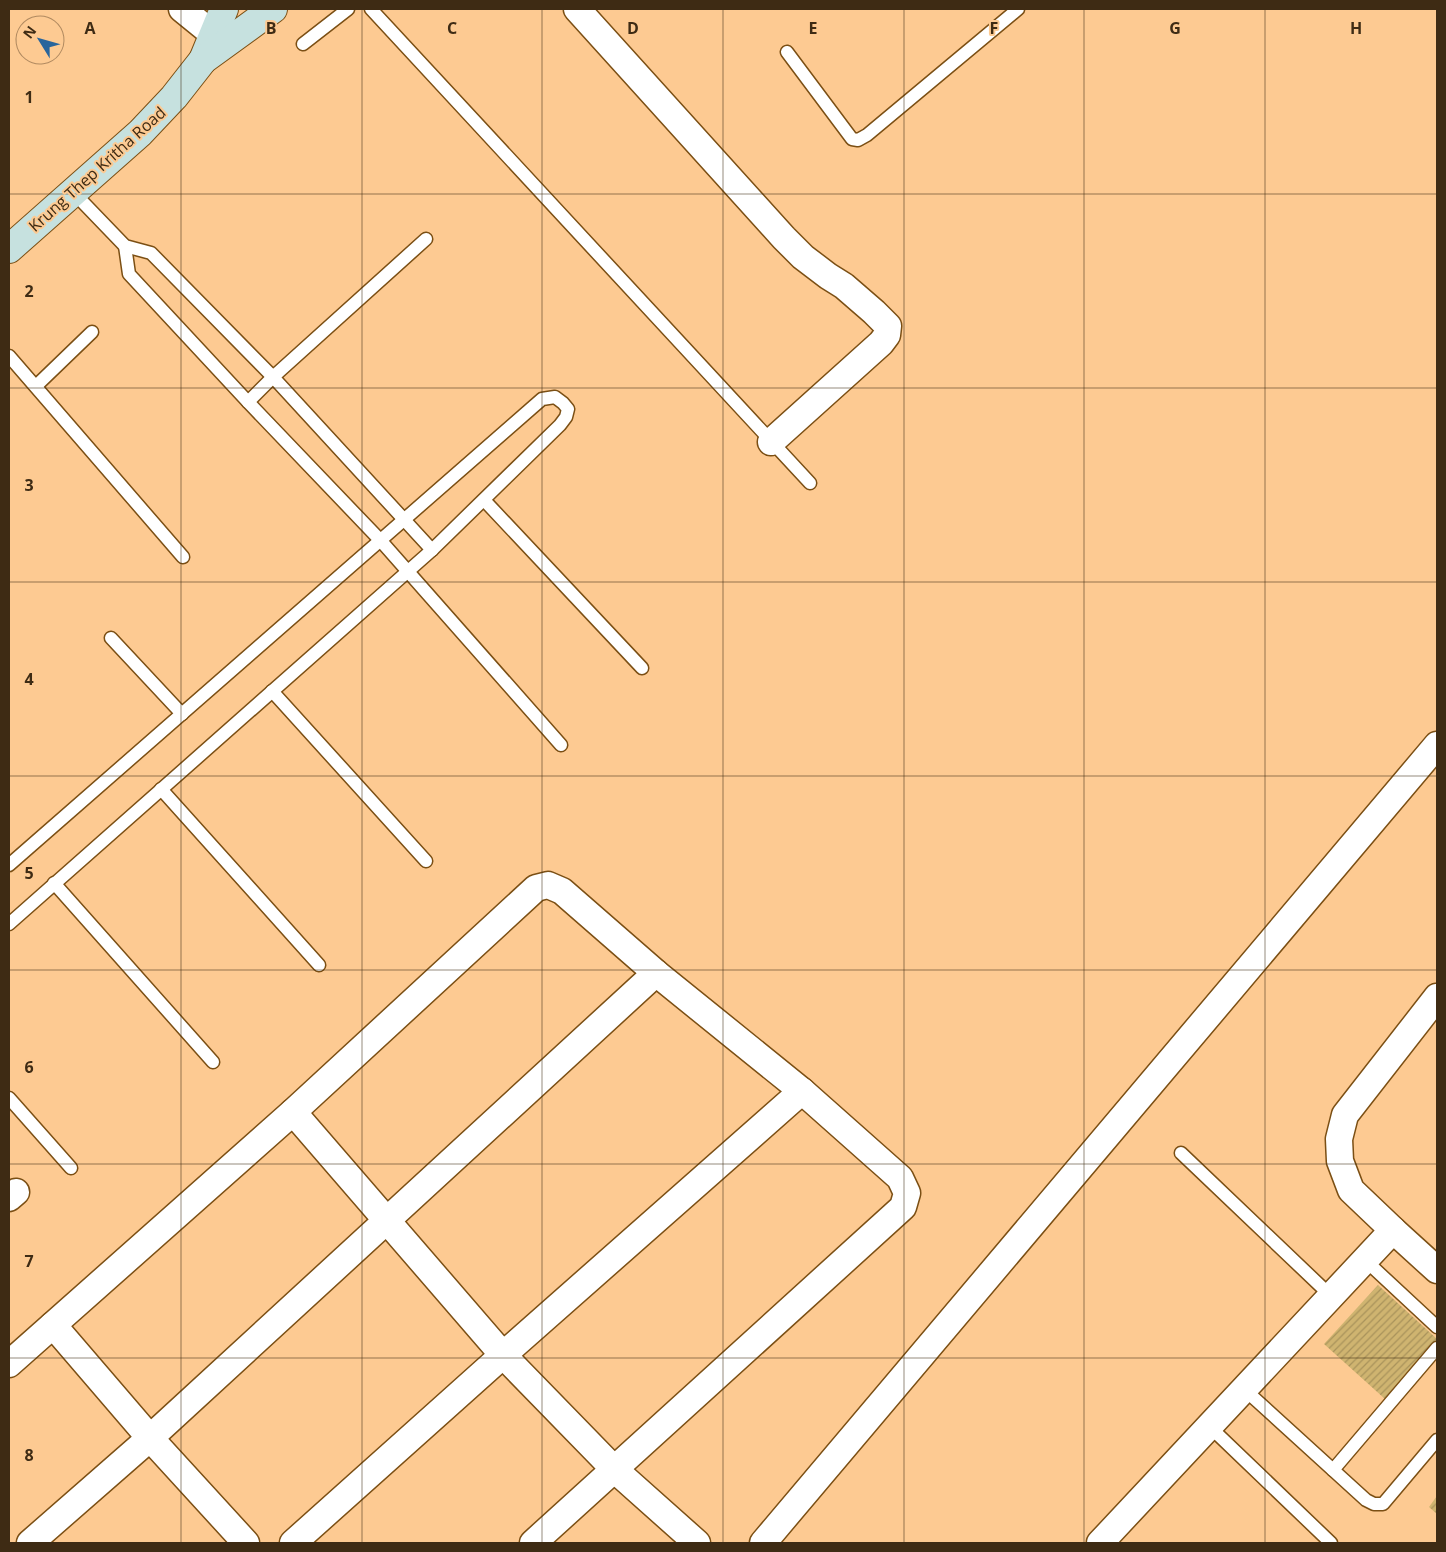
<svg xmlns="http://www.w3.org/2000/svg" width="1446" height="1552" viewBox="0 0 1446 1552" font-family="'Open Sans',sans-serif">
<defs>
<pattern id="building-hatch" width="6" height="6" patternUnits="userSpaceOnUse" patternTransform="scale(1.25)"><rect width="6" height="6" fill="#cfb470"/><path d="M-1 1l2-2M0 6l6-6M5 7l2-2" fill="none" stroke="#a9935b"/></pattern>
</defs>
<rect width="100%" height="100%" fill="#fdca92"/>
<!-- building -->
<g fill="url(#building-hatch)">
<path d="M 1378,1285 L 1437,1339 L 1437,1342 L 1385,1399 L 1324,1344 Z"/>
<path d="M 1437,1496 L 1437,1514 L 1429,1507 Z"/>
</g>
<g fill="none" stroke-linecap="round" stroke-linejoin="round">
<defs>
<g id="lane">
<path d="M 371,9 L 810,483"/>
<path d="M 303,44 L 348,9"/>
<path d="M 787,52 L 852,139 L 858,140 L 867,135 L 1018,9"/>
<path d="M 73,192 L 125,246 L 151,253 L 273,377 L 432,550"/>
<path d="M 125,246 L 129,274 L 248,402 L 381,541 L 561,745"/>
<path d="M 9,356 L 183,557"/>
<path d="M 36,386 L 92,332"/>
<path d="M 248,402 L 273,377 L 426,239"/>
<path d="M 484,500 L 642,668"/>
<path d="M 111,638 L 182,714"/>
<path d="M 272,691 L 426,861"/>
<path d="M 161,789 L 319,965"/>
<path d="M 9,865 L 542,399 L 555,397 L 563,403 L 568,409 L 566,417 L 560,425 L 432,550 L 9,924"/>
<path d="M 54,883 L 213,1062"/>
<path d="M 9,1098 L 71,1168"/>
<path d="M 1181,1153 L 1331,1296"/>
<path d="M 1365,1260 L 1437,1327"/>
<path d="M 1244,1389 L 1366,1500 L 1374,1504 L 1383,1504 L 1437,1440"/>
<path d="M 1209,1426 L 1331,1543"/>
<path d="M 1333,1470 L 1437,1348"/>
</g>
<g id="street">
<path d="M 182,9 L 214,35"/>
<path d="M 577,9 L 784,238 L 803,257 L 828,276 L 844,286 L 874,312 L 888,326 L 887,335 L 881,343 L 771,442"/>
<path d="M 1437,997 L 1345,1115 L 1339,1139 L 1340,1161 L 1351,1190 L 1393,1230 L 1437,1270"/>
<path d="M 293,1112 L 503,1355 L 614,1469 L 697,1543"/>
<path d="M 9,1198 L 16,1192"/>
<path d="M 53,1325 L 150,1438 L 246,1543"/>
<path d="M 9,1364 L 293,1112 L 536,888 L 548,885 L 562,891 L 656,973 L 802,1091 L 900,1178 L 907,1193 L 903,1207 L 533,1543"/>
<path d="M 30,1543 L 150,1438 L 656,973"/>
<path d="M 293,1543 L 503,1355 L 802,1091"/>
<path d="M 763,1543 L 1437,745"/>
<path d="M 1100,1543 L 1393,1230"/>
</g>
<g id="secondary">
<path d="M 203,60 L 224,9"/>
<path d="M 9,249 L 140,133 L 174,97 L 203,60 L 273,9"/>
</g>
</defs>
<!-- lane casing -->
<use href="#lane" stroke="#7b4f14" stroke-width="15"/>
<!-- street casing -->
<use href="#street" stroke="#7b4f14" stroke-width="29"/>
<!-- secondary casing -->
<use href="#secondary" stroke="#7b4f14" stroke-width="30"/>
<!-- lane -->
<use href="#lane" stroke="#fff" stroke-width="12"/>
<!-- street -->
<use href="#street" stroke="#fff" stroke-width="26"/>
<!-- secondary -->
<use href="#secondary" stroke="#c6e1df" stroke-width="28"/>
</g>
<!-- grid -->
<path fill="none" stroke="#3e2b14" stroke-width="1" stroke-opacity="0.55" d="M 181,9 L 181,1543M 362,9 L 362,1543M 542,9 L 542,1543M 723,9 L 723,1543M 904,9 L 904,1543M 1084,9 L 1084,1543M 1265,9 L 1265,1543M 9,194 L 1437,194M 9,388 L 1437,388M 9,582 L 1437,582M 9,776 L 1437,776M 9,970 L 1437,970M 9,1164 L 1437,1164M 9,1358 L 1437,1358"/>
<g text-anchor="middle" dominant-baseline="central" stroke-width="4" stroke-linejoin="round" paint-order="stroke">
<!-- street labels -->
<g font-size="16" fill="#3e2b14" stroke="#fdca92">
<text transform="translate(97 169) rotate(-42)">Krung Thep Kritha Road</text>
</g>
</g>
<g font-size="16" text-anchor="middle" font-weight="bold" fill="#3e2b14" stroke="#fdca92" stroke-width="4" stroke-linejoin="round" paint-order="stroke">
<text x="90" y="34">A</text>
<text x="271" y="34">B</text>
<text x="452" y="34">C</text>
<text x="633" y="34">D</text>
<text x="813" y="34">E</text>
<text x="994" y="34">F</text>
<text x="1175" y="34">G</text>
<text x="1356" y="34">H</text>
<text x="29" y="103">1</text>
<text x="29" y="297">2</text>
<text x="29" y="491">3</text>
<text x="29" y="685">4</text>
<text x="29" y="879">5</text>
<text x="29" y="1073">6</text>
<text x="29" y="1267">7</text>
<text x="29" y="1461">8</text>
</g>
<!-- border -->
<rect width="1446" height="1552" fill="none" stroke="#3e2b14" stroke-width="20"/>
<!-- north arrow -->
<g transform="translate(40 40) rotate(307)"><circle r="24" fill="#fdca92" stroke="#b18a60"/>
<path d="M0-4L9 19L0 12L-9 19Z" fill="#28659c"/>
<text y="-8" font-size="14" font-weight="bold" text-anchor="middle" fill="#3e2b14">N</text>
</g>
</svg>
